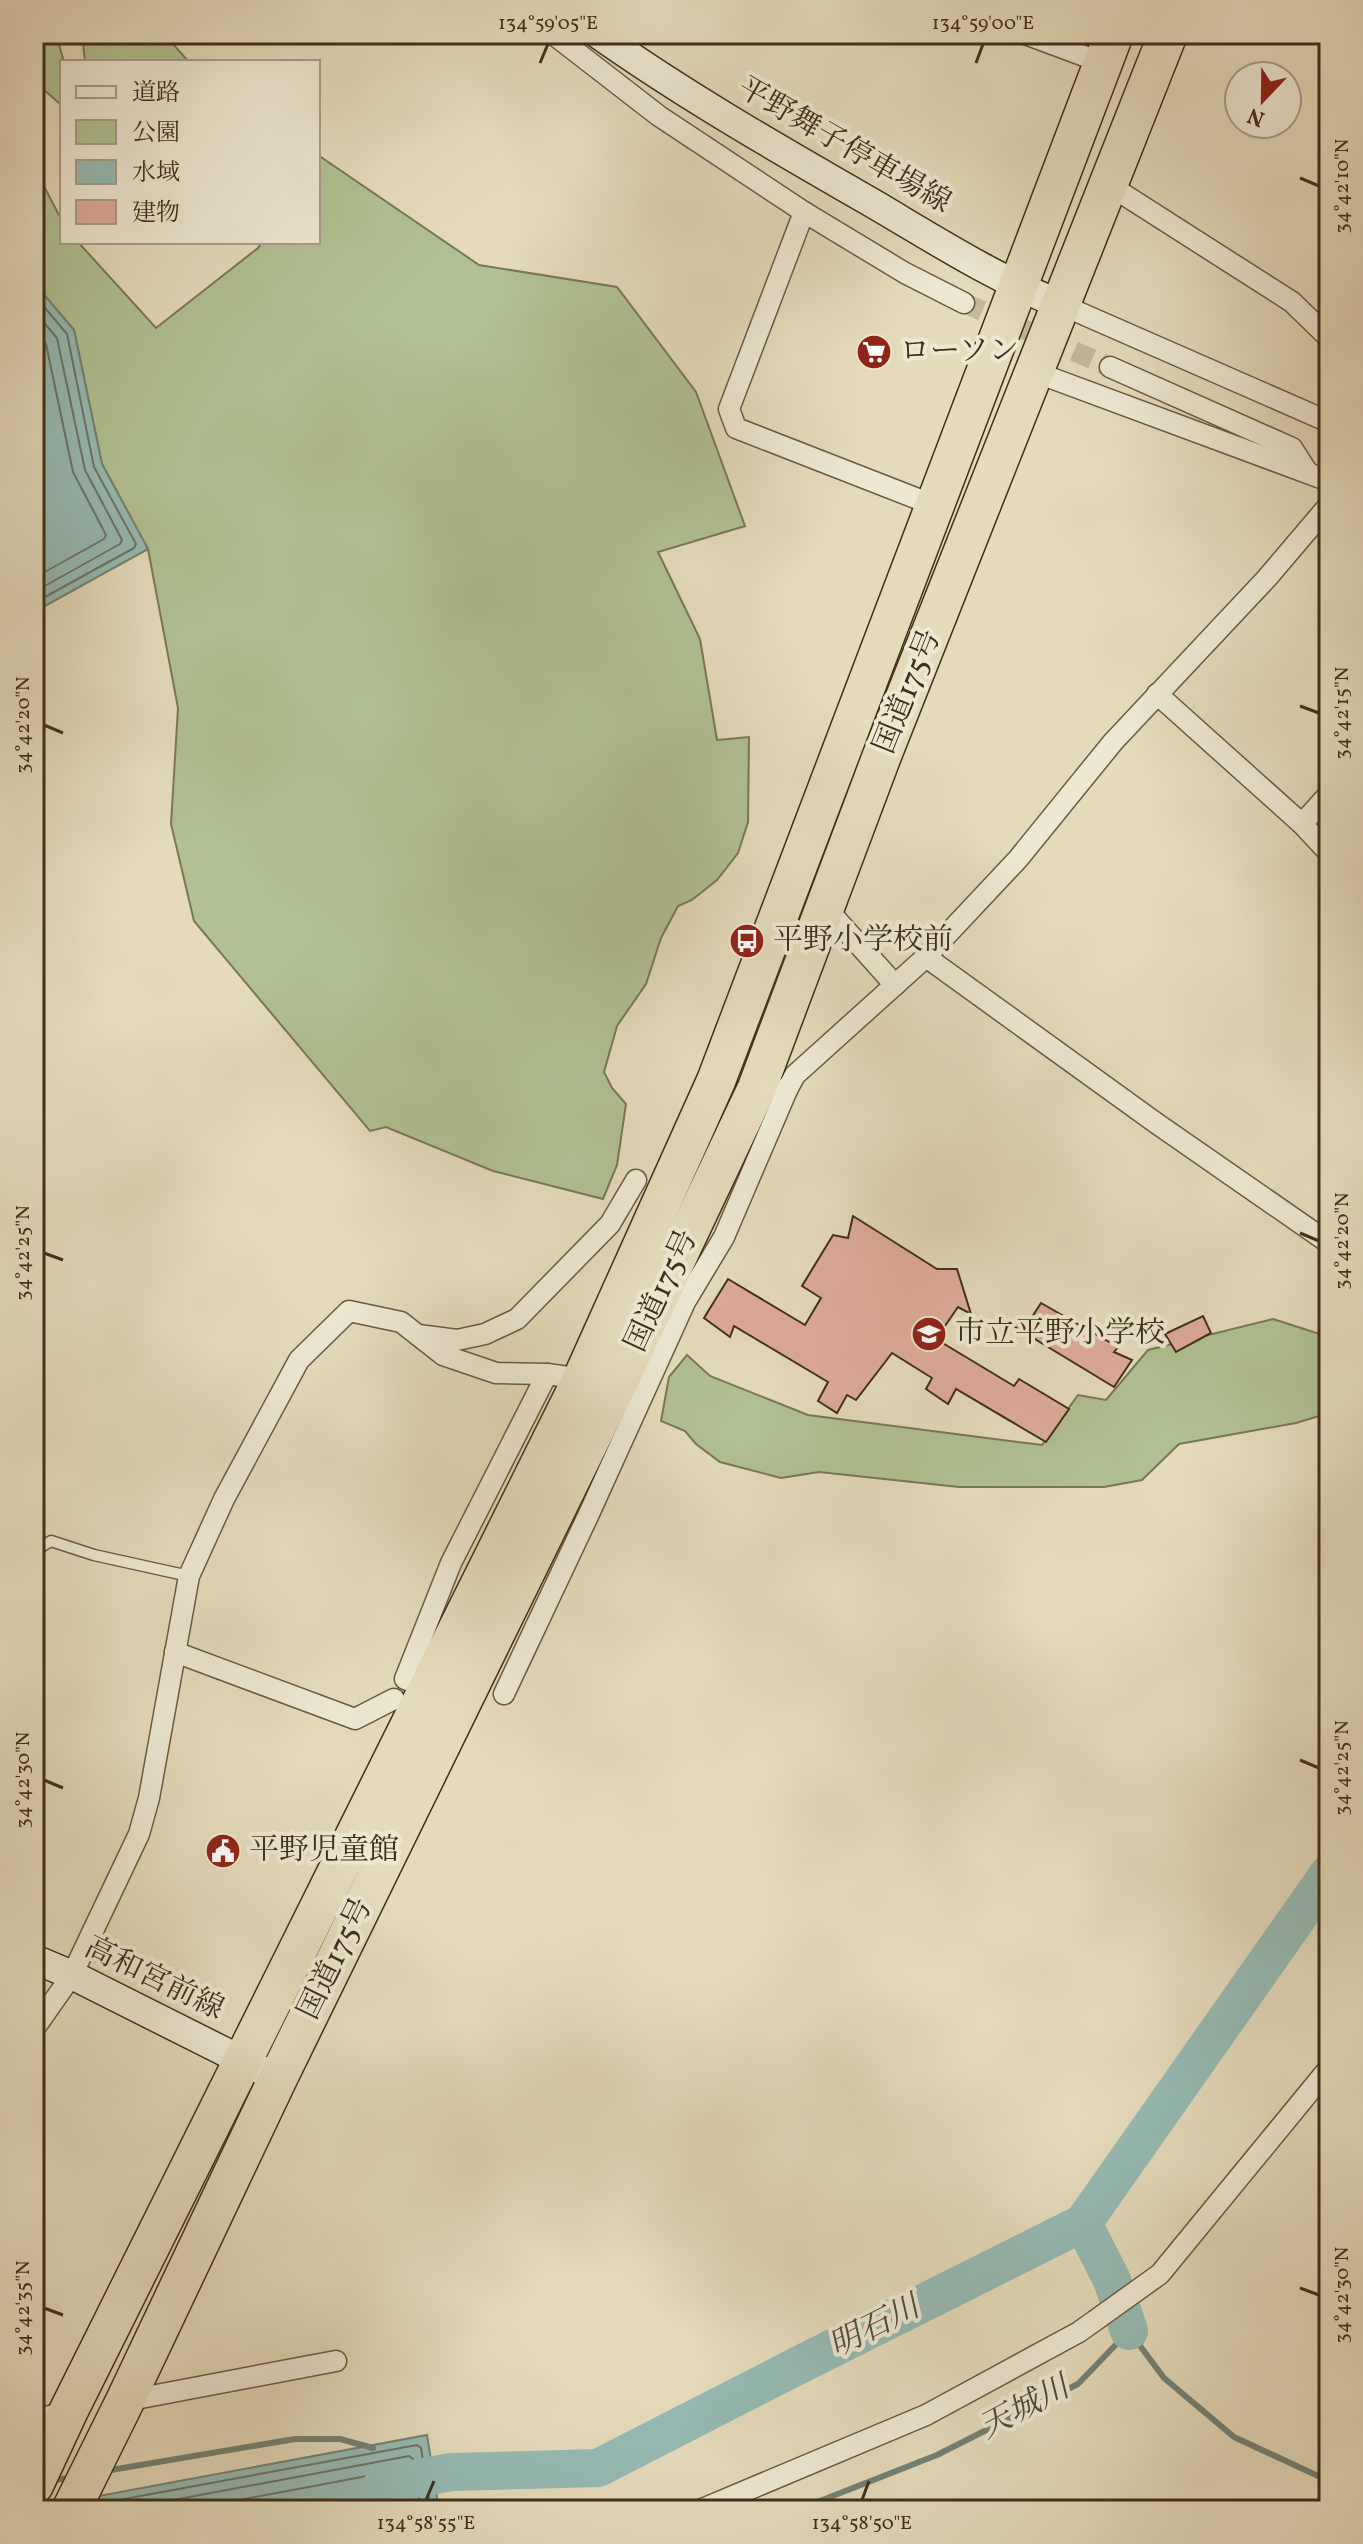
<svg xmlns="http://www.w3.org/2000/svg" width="1363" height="2544" viewBox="0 0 1363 2544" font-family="Vollkorn,'Noto Serif JP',serif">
<rect width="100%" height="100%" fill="#e5dbbb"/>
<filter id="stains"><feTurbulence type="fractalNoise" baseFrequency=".0025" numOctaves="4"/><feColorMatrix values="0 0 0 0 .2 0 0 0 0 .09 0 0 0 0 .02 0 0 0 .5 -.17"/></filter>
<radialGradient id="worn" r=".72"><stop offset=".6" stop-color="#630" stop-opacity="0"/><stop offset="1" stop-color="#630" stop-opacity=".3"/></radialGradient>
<!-- green -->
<g fill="#b1c192" stroke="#797856" stroke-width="2">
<path d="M 34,34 L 56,34 L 64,62 L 62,109 L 59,103 L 34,81 Z"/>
<path d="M 82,34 L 164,34 L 189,62 L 85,62 Z"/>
<path d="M 318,155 L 479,265 L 617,287 L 696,392 L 745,526 L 658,552 L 700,639 L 717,740 L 749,737 L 748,822 L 738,853 L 717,880 L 692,900 L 678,906 L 661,938 L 646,984 L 617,1026 L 604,1072 L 612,1088 L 626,1104 L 617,1165 L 603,1199 L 493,1171 L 386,1127 L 370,1131 L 194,921 L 171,824 L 178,708 L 148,549 L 102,464 L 74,330 L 34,283 L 34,167 L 62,221 L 62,242 L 78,242 L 156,328 L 258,248 L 262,242 L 318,242 Z"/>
<path d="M 1273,1319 L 1329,1337 L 1329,1413 L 1296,1423 L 1179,1444 L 1142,1480 L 1104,1487 L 959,1487 L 819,1472 L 781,1478 L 720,1462 L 696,1444 L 685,1431 L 661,1421 L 669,1377 L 687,1355 L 710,1376 L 808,1415 L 1042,1445 L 1078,1395 L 1106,1400 L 1148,1350 Z"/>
</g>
<!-- water -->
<g fill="#96bbb4" stroke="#748376" stroke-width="2">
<path d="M 34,283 L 74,330 L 102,464 L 148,549 L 34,612 Z"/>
<path d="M 427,2435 L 439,2510 L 34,2510 L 34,2508 Z"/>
</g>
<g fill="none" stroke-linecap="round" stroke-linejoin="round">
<!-- shore -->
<g stroke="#6c7566" stroke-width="2">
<path d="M 34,295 L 67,334 L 94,467 L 136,544 L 134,548 L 34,603"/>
<path d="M 34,311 L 57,338 L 85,470 L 122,540 L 120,544 L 34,592"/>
<path d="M 34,329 L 46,344 L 73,472 L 106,535 L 104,539 L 34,578"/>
<path d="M 97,2504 L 417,2445 L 421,2448 L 431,2510"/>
<path d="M 120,2510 L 409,2456 L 413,2459 L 421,2510"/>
<path d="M 186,2510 L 399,2470 L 403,2473 L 409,2510"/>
</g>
<!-- stream -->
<g stroke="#748376" stroke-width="6">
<path d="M 105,2471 L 295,2439 L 340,2439 L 373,2448"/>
<path d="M 49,2481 L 74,2477"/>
<path d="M 797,2510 L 937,2455 L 1078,2384 L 1129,2331 L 1164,2378 L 1234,2437 L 1329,2481"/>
</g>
<!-- river -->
<g stroke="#96bbb4" stroke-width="38">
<path d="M 1083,2223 L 1112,2280 L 1129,2331"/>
<path d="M 382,2485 L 451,2472 L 598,2468 L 805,2362 L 1083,2223 L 1329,1873"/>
</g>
</g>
<!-- building -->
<g fill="#deac99" stroke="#412f19" stroke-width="2">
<path d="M 853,1216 L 937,1269 L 957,1269 L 971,1314 L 958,1307 L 936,1339 L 1014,1386 L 1019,1379 L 1069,1409 L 1046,1442 L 956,1389 L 948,1404 L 926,1389 L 932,1378 L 892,1353 L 856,1400 L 847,1395 L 837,1413 L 818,1401 L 828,1382 L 734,1326 L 730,1337 L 704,1318 L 728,1279 L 805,1325 L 821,1298 L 802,1286 L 833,1235 L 848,1238 Z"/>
<path d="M 1041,1303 L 1118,1347 L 1114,1352 L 1132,1360 L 1114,1387 L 1005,1321 L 1030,1320 Z"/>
<path d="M 1203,1316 L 1211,1333 L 1176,1352 L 1165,1334 Z"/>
</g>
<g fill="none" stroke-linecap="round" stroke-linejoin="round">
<!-- street-tunnel -->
<path stroke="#c4b99b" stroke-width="20" stroke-dasharray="20 10" stroke-linecap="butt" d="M 964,303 L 1110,367"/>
<defs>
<path id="lane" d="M 34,1551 L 51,1541 L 94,1555 L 189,1576"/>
<g id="street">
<path d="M 553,34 L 659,116 L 804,212 L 905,273 L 964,303"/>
<path d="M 1025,34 L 1103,63"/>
<path d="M 1109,185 L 1292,302 L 1329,338"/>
<path d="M 804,212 L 729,409 L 736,428 L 936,506"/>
<path d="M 1062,305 L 1329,422"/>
<path d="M 1110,367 L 1292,448 L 1308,473"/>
<path d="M 1035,372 L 1329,481"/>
<path d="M 1157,694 L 1302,824 L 1329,853"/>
<path d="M 1302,824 L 1329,794"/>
<path d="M 826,908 L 895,985"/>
<path d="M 926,957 L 1156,1123 L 1329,1243"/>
<path d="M 757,1088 L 787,1090 L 795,1075 L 926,957 L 1018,859 L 1113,742 L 1267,578 L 1329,505"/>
<path d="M 418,1335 L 457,1340 L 485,1334 L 517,1319 L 610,1224 L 636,1180"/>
<path d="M 175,1652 L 355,1719 L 394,1699"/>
<path d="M 428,1688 L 405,1679 L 451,1563 L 547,1374"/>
<path d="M 504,1694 L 588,1516 L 685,1302 L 724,1237 L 787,1090"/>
<path d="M 34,2029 L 72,1975 L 139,1834 L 149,1798 L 189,1576 L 224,1499 L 299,1360 L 349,1311 L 401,1322 L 443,1355 L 496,1373 L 547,1374 L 582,1379"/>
<path d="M 125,2401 L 336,2361"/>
<path d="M 34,2421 L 69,2410"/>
<path d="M 700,2510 L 926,2415 L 1079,2332 L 1160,2274 L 1329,2068"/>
</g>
<g id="secondary">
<path d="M 598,34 C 686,96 780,150 874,204 C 935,240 996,279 1062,305"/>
<path d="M 34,1959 L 72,1975 L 259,2069"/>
</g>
<g id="highway">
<path d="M 34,2485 L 69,2410 L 582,1379 L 716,1081 L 1114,34"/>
<path d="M 71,2510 L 125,2401 L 278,2078 L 618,1383 L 757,1088 L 881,758 L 1168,34"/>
</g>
</defs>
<!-- lane casing -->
<use href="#lane" stroke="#6a5a42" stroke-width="13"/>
<!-- street casing -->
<use href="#street" stroke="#6a5a42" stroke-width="23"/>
<!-- secondary casing -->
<use href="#secondary" stroke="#412f19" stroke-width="31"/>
<!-- highway casing -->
<use href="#highway" stroke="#412f19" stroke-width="41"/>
<!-- lane -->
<use href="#lane" stroke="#eee8d3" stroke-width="10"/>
<!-- street -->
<use href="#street" stroke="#eee8d3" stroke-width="20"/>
<!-- secondary -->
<use href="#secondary" stroke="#eee8d3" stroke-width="28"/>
<!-- highway -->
<use href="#highway" stroke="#e5dbbb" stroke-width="38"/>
</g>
<!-- ticks -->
<path fill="none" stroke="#412f19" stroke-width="3" d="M 540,63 L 548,44M 976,63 L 983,44M 1300,178 L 1319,186M 1300,706 L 1319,713M 44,725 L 63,733M 1300,1233 L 1319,1241M 44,1253 L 63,1260M 1300,1760 L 1319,1768M 44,1780 L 63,1788M 1300,2288 L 1319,2295M 44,2308 L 63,2315M 426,2500 L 434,2481M 862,2500 L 869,2481"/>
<!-- icons -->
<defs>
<symbol id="supermarket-disc" viewBox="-11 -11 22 22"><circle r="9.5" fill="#8f2418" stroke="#eee8d3"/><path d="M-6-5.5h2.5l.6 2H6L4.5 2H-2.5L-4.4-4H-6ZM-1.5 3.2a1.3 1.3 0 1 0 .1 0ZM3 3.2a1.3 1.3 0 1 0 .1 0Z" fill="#fff"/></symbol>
<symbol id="bus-disc" viewBox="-11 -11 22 22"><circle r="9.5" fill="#8f2418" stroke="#eee8d3"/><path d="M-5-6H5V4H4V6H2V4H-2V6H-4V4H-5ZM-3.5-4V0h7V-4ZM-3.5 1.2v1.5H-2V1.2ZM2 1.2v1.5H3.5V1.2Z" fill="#fff"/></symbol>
<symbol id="school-disc" viewBox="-11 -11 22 22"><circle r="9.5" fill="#8f2418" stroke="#eee8d3"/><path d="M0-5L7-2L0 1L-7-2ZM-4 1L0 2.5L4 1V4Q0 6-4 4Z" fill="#fff"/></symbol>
<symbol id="civic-disc" viewBox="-11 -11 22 22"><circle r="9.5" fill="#8f2418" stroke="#eee8d3"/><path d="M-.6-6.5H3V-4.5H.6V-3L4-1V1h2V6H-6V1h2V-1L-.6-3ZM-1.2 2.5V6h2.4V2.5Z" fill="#fff"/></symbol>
</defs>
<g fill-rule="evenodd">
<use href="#supermarket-disc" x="854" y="332" width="40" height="40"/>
<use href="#bus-disc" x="727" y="921" width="40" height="40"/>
<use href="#school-disc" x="909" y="1314" width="40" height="40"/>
<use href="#civic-disc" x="203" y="1831" width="40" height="40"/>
</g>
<g text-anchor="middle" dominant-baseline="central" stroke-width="8" stroke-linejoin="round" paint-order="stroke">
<!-- street labels -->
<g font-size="30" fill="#412f19" stroke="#eee8d3">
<text transform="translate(844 146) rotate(30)">平野舞子停車場線</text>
<text transform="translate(908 692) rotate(-68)">国道175号</text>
<text transform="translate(662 1291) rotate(-65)">国道175号</text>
<text transform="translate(336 1959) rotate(-64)">国道175号</text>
<text transform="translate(154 1979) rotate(26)">高和宮前線</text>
</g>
<!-- poi labels -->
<g font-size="30" fill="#412f19" stroke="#eee8d3" text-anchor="start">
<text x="900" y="352">ローソン</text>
<text x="773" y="941">平野小学校前</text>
<text x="955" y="1334">市立平野小学校</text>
<text x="249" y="1851">平野児童館</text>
</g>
<!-- water labels -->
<g font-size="32" font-style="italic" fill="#524b38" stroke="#eee8d3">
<text transform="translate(875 2328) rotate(-27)">明石川</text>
<text transform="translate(1025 2409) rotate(-28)">天城川</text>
</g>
</g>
<!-- margin -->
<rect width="1363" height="2544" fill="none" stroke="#e5dbbb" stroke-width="88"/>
<!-- legend -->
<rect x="60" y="60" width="260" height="184" fill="#eee8d3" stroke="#a99e89" stroke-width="2"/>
<rect x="76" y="86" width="40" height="12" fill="#eee8d3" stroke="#a99e89" stroke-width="2"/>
<text x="132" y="100" font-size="24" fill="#412f19">道路</text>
<rect x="76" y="120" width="40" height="24" fill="#b1c192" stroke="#a99e89" stroke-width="2"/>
<text x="132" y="140" font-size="24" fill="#412f19">公園</text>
<rect x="76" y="160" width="40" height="24" fill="#96bbb4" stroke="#a99e89" stroke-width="2"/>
<text x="132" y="180" font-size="24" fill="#412f19">水域</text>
<rect x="76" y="200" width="40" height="24" fill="#deac99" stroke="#a99e89" stroke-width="2"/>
<text x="132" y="220" font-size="24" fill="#412f19">建物</text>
<!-- north arrow -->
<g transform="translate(1263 100) rotate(202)"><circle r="38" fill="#eee8d3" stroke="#a99e89" stroke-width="2"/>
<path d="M0-6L14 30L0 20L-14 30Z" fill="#8f2418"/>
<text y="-12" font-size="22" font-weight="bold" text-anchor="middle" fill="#412f19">N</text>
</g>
<rect x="44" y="44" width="1275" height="2456" fill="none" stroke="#412f19" stroke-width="3"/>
<g font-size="20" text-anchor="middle" fill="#412f19">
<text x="548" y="29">134°59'05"E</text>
<text x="983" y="29">134°59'00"E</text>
<text transform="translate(1341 186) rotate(-90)" y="7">34°42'10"N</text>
<text transform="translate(1341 713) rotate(-90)" y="7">34°42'15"N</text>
<text transform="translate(22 725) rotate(-90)" y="7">34°42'20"N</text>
<text transform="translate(1341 1241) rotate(-90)" y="7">34°42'20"N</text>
<text transform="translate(22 1253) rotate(-90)" y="7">34°42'25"N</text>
<text transform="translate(1341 1768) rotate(-90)" y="7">34°42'25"N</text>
<text transform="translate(22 1780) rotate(-90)" y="7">34°42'30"N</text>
<text transform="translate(1341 2295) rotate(-90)" y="7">34°42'30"N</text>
<text transform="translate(22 2308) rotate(-90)" y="7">34°42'35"N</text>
<text x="426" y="2529">134°58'55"E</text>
<text x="862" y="2529">134°58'50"E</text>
</g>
<rect width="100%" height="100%" filter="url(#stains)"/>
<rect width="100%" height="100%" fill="url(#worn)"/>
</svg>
